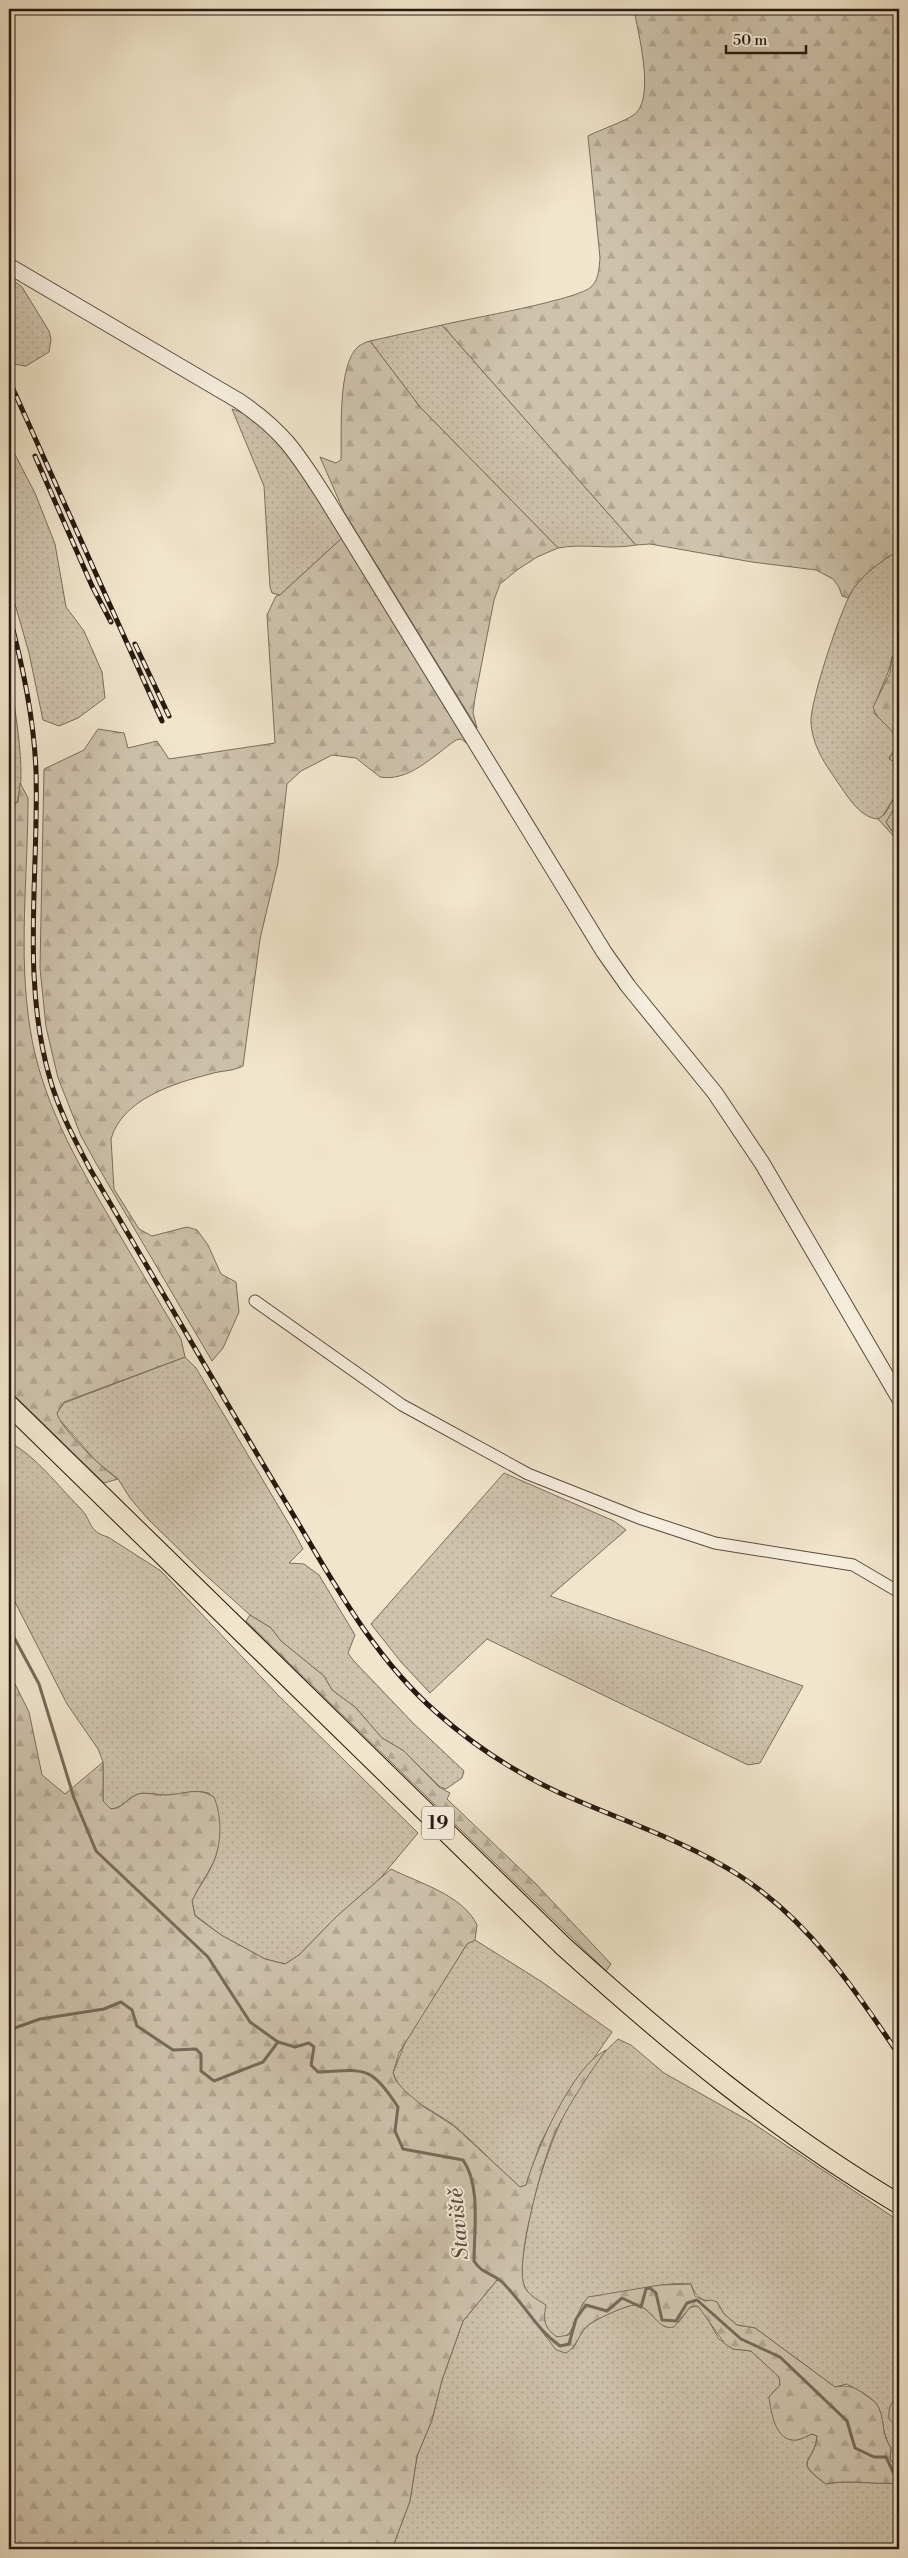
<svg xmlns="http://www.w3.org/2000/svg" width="908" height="2558" viewBox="0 0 908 2558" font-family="'Libre Bodoni',serif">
<defs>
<pattern id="grass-dots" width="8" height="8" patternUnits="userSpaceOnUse" patternTransform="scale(1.25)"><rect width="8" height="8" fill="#cec2ac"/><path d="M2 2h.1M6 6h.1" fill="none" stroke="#b1a693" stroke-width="1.8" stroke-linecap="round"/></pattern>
<pattern id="forest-firs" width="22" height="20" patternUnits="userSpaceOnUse" patternTransform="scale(1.25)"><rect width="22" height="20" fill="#cec2ac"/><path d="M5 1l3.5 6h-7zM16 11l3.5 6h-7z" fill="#b1a693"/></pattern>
</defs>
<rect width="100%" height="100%" fill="#f1e5cc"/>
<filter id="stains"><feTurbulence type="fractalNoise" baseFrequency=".004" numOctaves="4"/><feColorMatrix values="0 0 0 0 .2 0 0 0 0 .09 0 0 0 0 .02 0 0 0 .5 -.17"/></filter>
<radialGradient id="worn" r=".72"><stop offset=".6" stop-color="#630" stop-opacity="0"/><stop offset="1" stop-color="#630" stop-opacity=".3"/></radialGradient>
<!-- grass -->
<g fill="url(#grass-dots)" stroke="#7a6e5e">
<path d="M 9,277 L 22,287 L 49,331 L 51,339 L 49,352 L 26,366 L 13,364 L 9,358 Z"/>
<path d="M 442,325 L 636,545 C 610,550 584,543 558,548 L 420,407 L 370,341 Z"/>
<path d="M 232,409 C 271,419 325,503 342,538 L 280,595 L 272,593 L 270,587 L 264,486 Z"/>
<path d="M 9,443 L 35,493 L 55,544 L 66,607 L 84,631 L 102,672 L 105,698 L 78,718 L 59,726 L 43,720 L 29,653 L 9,583 Z"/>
<path d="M 899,550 L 899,654 L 892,657 C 889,678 876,693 874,713 C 892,731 906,733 889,758 L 899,764 L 899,789 L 881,819 C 864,820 852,803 843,790 C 829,769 813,750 811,723 C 809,704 843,601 855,586 C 866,571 883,560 899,550 Z"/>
<path d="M 9,670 C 13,700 28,776 17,802 L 9,807 Z"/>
<path d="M 899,800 L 899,836 L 891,830 L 886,822 Z"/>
<path d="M 185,1357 L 196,1368 L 295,1534 L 303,1549 L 289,1563 L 304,1564 L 319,1575 L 355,1635 L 348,1653 L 353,1660 L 413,1723 L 464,1771 L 462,1778 L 446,1789 L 440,1787 L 404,1751 L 382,1738 L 355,1707 L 332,1690 L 324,1676 L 281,1641 L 271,1628 L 250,1615 L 200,1570 L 147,1518 L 130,1498 L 118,1479 L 96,1461 L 58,1418 L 57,1413 L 64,1403 Z"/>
<path d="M 9,1442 C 36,1456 58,1486 80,1508 C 93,1521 87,1531 108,1537 L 161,1571 L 279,1696 L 418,1833 L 378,1881 L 337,1916 L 299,1955 L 285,1964 L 265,1959 L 221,1935 L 195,1915 L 192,1901 C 198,1887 208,1876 213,1863 C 224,1838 217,1818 209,1793 C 193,1789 181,1795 166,1795 C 157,1795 147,1792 138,1794 C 128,1797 123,1808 111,1809 L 103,1801 L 103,1762 L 98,1749 L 67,1704 L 12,1596 L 9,1582 Z"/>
<path d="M 504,1473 L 614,1521 L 626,1530 L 550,1596 L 803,1686 L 760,1763 L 748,1765 L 487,1639 L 430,1693 L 401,1662 L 371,1624 Z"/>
<path d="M 472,1940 L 475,1940 L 542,1982 L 612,2032 L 560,2107 L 540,2144 L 526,2185 L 520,2187 C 498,2168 479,2147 457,2128 C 436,2110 403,2101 393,2073 L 407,2038 L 467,1944 Z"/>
<path d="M 618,2039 L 631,2045 L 664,2073 L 751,2122 L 899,2221 L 899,2397 L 894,2400 L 894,2425 L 899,2428 L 899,2449 L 895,2462 L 892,2462 L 890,2459 L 891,2448 C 880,2433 884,2410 874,2401 C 867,2394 856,2390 847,2384 L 835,2387 L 755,2328 L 737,2325 L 724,2314 L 717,2302 C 702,2301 696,2298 691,2284 C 650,2281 615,2298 579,2312 L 572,2330 L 564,2338 C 545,2337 543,2321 545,2305 C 537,2300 528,2295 524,2285 C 519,2271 524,2251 526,2236 C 538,2170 566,2085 618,2039 Z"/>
<path d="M 497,2280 L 500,2280 L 518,2299 L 547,2338 L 573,2349 C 577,2342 580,2334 585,2328 C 591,2321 629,2303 637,2305 C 648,2308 656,2321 665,2327 L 679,2322 L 690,2307 L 698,2306 L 702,2309 L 719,2339 L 733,2349 L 751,2351 L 780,2377 L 780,2385 L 769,2397 L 796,2440 L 812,2434 L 817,2436 C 814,2465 791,2459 826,2484 C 850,2479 875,2485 899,2483 L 899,2549 L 392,2549 L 410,2501 L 417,2456 L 432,2420 L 442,2380 L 463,2321 Z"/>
</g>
<!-- forest -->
<g fill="url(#forest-firs)" stroke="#7a6e5e">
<path d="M 634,9 L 899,9 L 899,550 C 880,562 858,577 848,598 L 842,596 L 839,587 L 833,579 L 816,570 L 752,562 L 650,544 L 636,545 L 442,325 C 467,319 577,300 591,287 C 599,280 599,268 600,258 L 588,136 C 599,130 630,120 637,112 C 654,92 638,33 634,9 Z"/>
<path d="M 370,341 L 420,407 L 558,548 L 537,557 L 517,570 L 500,584 L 494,600 L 475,698 L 473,713 L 477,728 L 344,512 L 320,457 L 336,463 L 341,460 C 342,434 337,363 359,346 C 362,344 366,342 370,341 Z"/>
<path d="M 342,538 L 468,744 L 461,739 L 456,740 C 433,756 409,782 380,777 L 356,758 L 332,755 L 301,771 L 287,784 L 278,863 L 260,939 L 243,1066 C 231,1072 223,1070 210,1074 C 175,1083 122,1099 111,1139 L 114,1189 L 139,1229 L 152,1236 L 187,1227 L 197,1230 L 208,1245 L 221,1274 L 236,1282 L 239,1312 L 223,1348 L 212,1361 L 97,1165 L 81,1136 L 58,1078 L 46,1027 L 40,968 L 44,769 L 84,750 L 98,729 L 124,733 L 128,748 L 157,741 L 169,759 L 275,743 L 267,615 L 276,596 L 280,595 Z"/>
<path d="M 899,654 L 899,764 L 889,759 L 898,745 C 896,727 877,723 873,707 L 890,673 L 892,657 Z"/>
<path d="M 20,783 L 28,798 C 28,874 18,953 30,1028 C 41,1100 76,1160 112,1222 C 135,1261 158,1300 181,1339 L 185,1357 L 64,1402 L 57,1413 C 59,1427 105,1471 118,1479 L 104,1483 L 9,1390 L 9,807 L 18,802 Z"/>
<path d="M 899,789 L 899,800 L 886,822 L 891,830 L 899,836 L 899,842 L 878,819 L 885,814 Z"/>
<path d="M 250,1615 L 271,1628 L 281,1641 L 324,1676 L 332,1690 L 355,1707 L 382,1738 L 404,1751 L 439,1787 L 450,1793 L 447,1799 L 536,1884 L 611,1964 L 606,1971 L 246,1621 Z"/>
<path d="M 9,1672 L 29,1712 L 42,1775 L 65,1794 L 103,1762 L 103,1801 L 111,1809 C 123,1808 128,1798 138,1794 C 146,1792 157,1795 165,1795 C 182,1795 198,1786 214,1797 C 222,1817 222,1843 213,1863 C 207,1876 198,1887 192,1901 L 195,1916 L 221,1935 L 265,1959 L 285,1964 L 299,1955 L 337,1916 L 391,1869 C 419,1883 463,1895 477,1925 L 475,1940 L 467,1944 L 399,2053 L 393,2073 L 396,2081 L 405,2091 L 424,2107 L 454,2126 L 520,2187 L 526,2185 C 536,2150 573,2065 606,2050 C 587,2077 568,2105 554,2135 C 543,2160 513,2266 525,2288 C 530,2296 538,2300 546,2305 C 543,2320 544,2328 557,2337 L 569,2335 L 582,2305 L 588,2297 L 660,2285 L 691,2284 L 695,2296 L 705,2301 L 711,2300 L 717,2302 L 724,2314 L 737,2325 L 755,2328 L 835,2387 C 847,2385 853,2386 864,2394 C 868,2397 873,2400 876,2403 C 886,2417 880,2433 891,2448 L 890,2459 L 892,2462 L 895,2461 L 899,2449 L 899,2483 C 875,2485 850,2479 826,2484 C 791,2458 815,2465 817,2436 L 812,2434 C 807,2436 802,2439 797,2440 C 775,2443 771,2411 769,2397 L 780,2385 L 779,2377 L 751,2351 L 733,2349 L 725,2344 L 698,2306 L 690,2307 L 674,2327 C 657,2331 652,2307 636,2305 C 628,2304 592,2321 587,2326 C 578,2335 577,2347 566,2353 L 556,2350 L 518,2299 L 500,2281 L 497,2280 L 463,2321 L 442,2380 L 432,2420 L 417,2456 L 410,2501 L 392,2549 L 9,2549 Z"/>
<path d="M 899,2397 L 899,2428 L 889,2419 C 888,2410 890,2401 899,2397 Z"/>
</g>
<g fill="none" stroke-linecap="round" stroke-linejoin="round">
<!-- stream -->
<g stroke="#766a5a" stroke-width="3">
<path d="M 9,1628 L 39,1684 L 74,1798 L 96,1851 L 208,1957 L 250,2022 L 278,2042"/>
<path d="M 9,2030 L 40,2019 L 104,2009 L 121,2002 L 132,2010 L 137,2026 L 173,2050 L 196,2049 L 201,2054 L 201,2071 L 214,2081 L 263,2062 L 278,2042 L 295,2047 L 309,2043 L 314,2047 L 311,2065 L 318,2072 C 366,2070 369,2064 398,2107 L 395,2131 L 403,2149 L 463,2160 C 481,2185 474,2231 474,2261 C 481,2273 492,2273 502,2282 C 523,2302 536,2329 560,2346 L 569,2344 L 576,2319 L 586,2305 L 607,2311 L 622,2298 L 641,2307 L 646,2289 L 650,2288 L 656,2293 L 662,2320 L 676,2321 L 687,2303 L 697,2300 L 741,2339 L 780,2357 L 847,2421 L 855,2448 L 874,2457 L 886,2457 L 896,2478 L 899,2477"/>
</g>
<defs>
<path id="minor" d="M 255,1301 L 402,1405 L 528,1474 L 639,1518 L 715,1543 L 853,1565 L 899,1592"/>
<path id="tertiary" d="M 9,266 L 239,401 C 285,432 298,455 327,500 L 604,952 L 628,986 L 715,1093 L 762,1163 L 899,1398"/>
<path id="primary" d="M 9,1405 L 563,1946 C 668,2041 777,2132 899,2204"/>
</defs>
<!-- minor casing -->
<use href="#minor" stroke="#594c3e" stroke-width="13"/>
<!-- tertiary casing -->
<use href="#tertiary" stroke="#594c3e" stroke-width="17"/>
<!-- primary casing -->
<use href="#primary" stroke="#26190f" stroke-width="21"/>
<!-- minor -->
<use href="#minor" stroke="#f6eede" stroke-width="11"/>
<!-- tertiary -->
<use href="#tertiary" stroke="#f6eede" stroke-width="15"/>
<!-- primary -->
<use href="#primary" stroke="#f1e5cc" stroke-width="19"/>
<defs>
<g id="rail">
<path d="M 9,380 L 162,721"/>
<path d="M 35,456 L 92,586 L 111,622"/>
<path d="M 9,615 C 23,666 34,718 36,771 C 39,874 21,979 50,1079 C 59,1111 75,1140 90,1169 C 155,1279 219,1391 285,1501 C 329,1574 370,1654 436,1712 C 473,1745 514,1772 560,1793 C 620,1820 684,1840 740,1876 C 809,1921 854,1988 899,2055"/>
<path d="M 135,644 L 169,716"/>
</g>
</defs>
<!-- rail casing -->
<use href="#rail" stroke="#26190f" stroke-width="5"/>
<!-- rail -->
<use href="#rail" stroke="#f6eede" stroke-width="3" stroke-dasharray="9" stroke-linecap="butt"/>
</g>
<g text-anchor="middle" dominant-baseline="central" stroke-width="4" stroke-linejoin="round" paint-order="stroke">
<!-- shield labels -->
<rect fill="#f6eede" stroke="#64594d" stroke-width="1" x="422" y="1806.5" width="32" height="33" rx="4"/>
<g font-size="19" font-weight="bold" fill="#26190f">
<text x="438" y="1823">19</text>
</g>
<!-- water labels -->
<g font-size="21" font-style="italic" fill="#5c4f41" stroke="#f6eede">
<text transform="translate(459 2224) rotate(-95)">Staviště</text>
</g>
</g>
<!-- margin -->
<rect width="908" height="2558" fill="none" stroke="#f1e5cc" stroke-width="30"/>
<rect x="10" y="10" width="888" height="2538" fill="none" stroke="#26190f" stroke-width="2.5"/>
<rect x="15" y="15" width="878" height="2528" fill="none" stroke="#26190f"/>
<!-- scale -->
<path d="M726 45v8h80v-8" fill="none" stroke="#26190f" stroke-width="2.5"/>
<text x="733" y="45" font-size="15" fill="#26190f" stroke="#f6eede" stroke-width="4" paint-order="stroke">50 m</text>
<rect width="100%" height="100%" filter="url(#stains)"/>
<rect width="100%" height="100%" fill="url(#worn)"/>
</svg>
